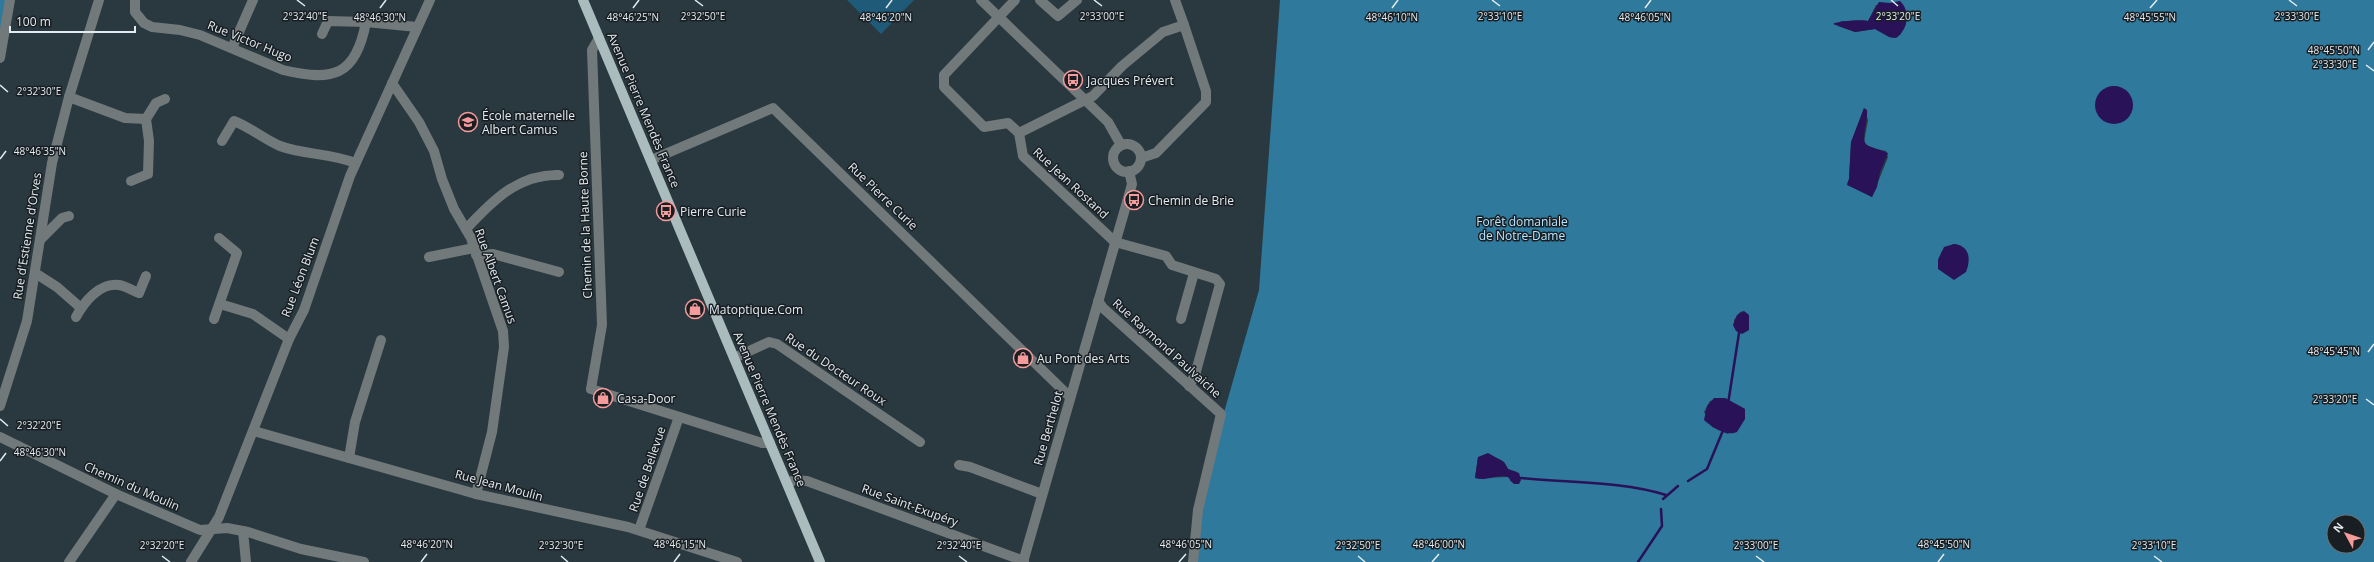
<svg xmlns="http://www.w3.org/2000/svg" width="2374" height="562" viewBox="0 0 2374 562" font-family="'Open Sans',sans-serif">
<rect width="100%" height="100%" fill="#2a3840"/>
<!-- green -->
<path fill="#1f5b78" d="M 847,0 L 914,0 L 881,34 Z"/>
<!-- forest -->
<g fill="#2f799d" fill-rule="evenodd">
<path d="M 0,0 L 10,0 L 0,58 Z"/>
<path d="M 1280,0 L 2374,0 L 2374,562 L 1192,562 L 1196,510 L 1259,290 ZM 1886,3 L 1890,3 L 1906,24 L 1900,35 L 1892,38 L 1875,29 L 1855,32 L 1838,26 L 1841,21 C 1851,23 1859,19 1868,21 L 1876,5 ZM 1864,108 L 1868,120 L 1864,142 L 1871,148 L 1886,151 L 1888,157 L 1872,197 L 1847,184 L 1849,179 L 1851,143 ZM 1954,244 L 1962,246 L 1938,260 L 1942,251 ZM 1744,311 L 1734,328 L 1734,320 L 1740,312 ZM 1725,398 L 1745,409 L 1728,434 L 1712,427 L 1704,412 L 1710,401 ZM 1478,457 C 1490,457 1503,455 1508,469 L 1517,472 L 1511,482 L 1509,477 L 1475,478 ZM 2334,522 L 2358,522 L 2358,546 L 2334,546 Z"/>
</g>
<!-- water -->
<g fill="#291257">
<path d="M 1900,1 C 1911,11 1908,30 1896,38 L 1889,37 L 1875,29 L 1855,32 L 1833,24 C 1836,21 1864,19 1868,21 L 1879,2 L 1890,3 Z"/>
<circle cx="2114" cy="105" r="19"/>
<path d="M 1864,108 L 1867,110 C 1868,121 1861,136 1866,145 L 1888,153 L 1880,172 L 1877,187 L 1872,197 L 1847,185 L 1849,179 L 1851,142 Z"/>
<path d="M 1954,244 C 1970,246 1971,259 1966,272 L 1954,280 L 1938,269 L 1938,260 L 1944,247 Z"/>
<path d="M 1744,311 L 1749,315 L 1749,330 L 1742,334 L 1736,331 L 1733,325 L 1737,315 Z"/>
<path d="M 1714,398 L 1725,398 L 1745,409 L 1745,419 L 1737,432 C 1726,437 1712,427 1704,420 L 1707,406 Z"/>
<path d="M 1488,453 L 1504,462 L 1508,469 L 1519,473 L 1521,480 L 1519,484 L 1514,484 C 1511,482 1510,479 1508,477 C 1500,473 1486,482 1475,478 L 1478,457 Z"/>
</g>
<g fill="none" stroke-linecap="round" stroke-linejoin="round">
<!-- stream -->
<g stroke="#291257" stroke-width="2.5">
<path d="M 1728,404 L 1739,333"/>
<path d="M 1521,478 C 1567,483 1621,481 1666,495"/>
<path d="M 1688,481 L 1707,469 L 1724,428"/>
<path d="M 1663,499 L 1678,486"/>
<path d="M 1638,562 L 1662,526 L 1661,509"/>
</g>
<!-- minor -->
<g stroke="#71797a" stroke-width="10">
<path d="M 135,0 L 135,12 L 144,23 L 152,27 L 180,30 L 200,35 L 283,70 C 333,82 356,76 366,22 L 417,27"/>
<path d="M 981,0 L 1108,122 L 1121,145"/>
<path d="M 1015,0 L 944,75 L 944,87 L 984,127 L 1008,123 L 1019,133 L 1023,156 L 1115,242 L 1166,256 L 1172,265 L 1216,279 L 1220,284 L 1195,375 L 1189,386"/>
<path d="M 1040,0 L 1058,16 L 1077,0"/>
<path d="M 1175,0 L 1184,25"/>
<path d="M 322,34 L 328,21 L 366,22"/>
<path d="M 599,38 L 592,50 L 602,325 L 591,389 L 762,443 L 770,443"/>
<path d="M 232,48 L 253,0"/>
<path d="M 0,58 L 10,0"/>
<path d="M 392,83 L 419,122 L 434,151 L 442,179 L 454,209 L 471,238 L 503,331 L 504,347 L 492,432 L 476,494"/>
<path d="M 69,97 L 125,118 L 146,119"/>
<path d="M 1019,133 L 1093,96 L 1122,66 L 1163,32 L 1184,25 L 1206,91 L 1206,102 L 1156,153 L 1141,158"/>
<path d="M 222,141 L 234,121 C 250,127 265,140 280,146 C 304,155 331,153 355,163"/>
<circle cx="1127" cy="158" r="14"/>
<path d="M 651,160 L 773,108 L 1070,397"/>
<path d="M 131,181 L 148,174 L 149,141 L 146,119 L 156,103 L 165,99"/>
<path d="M 466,229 C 492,201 518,174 559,175"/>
<path d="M 40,240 L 62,218 L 69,216"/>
<path d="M 476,255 L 493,254 L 559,272"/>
<path d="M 429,257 L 474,248"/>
<path d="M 35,273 L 57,287 L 81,308"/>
<path d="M 1098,301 L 1103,308 L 1221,414 L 1198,510 L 1193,562"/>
<path d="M 220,304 L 253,314 L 289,339"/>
<path d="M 76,317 C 84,302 100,282 119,285 C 126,286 133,291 139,293 L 146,276"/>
<path d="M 214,319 L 237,253 L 219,238"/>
<path d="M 1181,319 L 1194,273"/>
<path d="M 734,358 L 769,342 L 777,344 L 920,442"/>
<path d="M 0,406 L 27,321 L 52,163 L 69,97 L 99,0"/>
<path d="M 254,431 L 476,494 L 628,527 L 737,562"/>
<path d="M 0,437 L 116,494 L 200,530 L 227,528 L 248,532 L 301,549 L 364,562"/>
<path d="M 349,458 L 355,422 L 381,340"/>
<path d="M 959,465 L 970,467 L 1042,494"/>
<path d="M 787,483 L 795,480 L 807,481 L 1024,561"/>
<path d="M 639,530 L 679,417"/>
<path d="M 243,531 L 246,562"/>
<path d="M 69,562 L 116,494"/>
<path d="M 191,562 L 219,517 L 289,339 L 304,310 L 350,176 L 430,0"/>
<path d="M 1023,562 L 1127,202 L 1132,184 L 1129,171"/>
</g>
<!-- major -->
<path stroke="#aabcbe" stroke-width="10" d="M 583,0 L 820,562"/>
</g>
<!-- ticks -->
<path fill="none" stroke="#e2ebf0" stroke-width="1.5" d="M 297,0 L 305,6M 695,0 L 703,6M 1094,0 L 1102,6M 1492,0 L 1500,6M 1891,0 L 1898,6M 2289,0 L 2297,6M 380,8 L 386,0M 633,8 L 639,0M 886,8 L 892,0M 1392,8 L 1398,0M 1645,8 L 1651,0M 2150,8 L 2157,0M 2368,50 L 2374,42M 2366,65 L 2374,71M 0,85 L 8,92M 0,159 L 6,151M 2368,352 L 2374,344M 2366,399 L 2374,405M 0,419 L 8,426M 0,461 L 6,453M 162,556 L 170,562M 561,556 L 568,562M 959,556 L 967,562M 1358,556 L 1365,562M 1756,556 L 1764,562M 2154,556 L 2162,562M 421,562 L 427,554M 674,562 L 680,554M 1179,562 L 1186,554M 1432,562 L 1439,554M 1938,562 L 1944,554"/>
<!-- icons -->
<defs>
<symbol id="bus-ring" viewBox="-11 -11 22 22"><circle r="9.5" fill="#181e22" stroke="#f59b9b" stroke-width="1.5"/><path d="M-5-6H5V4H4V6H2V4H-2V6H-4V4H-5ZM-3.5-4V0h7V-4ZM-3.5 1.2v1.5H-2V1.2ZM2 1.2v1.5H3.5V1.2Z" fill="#f59b9b"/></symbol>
<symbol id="school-ring" viewBox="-11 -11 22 22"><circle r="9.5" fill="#181e22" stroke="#f59b9b" stroke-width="1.5"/><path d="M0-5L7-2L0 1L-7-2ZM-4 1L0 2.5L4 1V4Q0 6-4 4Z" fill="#f59b9b"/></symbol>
<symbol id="shop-ring" viewBox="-11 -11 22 22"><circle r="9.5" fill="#181e22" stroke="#f59b9b" stroke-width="1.5"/><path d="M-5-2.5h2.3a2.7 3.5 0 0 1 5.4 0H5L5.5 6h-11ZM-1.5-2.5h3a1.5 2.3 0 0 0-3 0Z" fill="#f59b9b"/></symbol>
</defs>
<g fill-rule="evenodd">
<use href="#bus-ring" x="1062" y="69" width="22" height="22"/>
<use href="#school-ring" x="457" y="111" width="22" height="22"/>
<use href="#bus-ring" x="1123" y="189" width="22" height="22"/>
<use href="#bus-ring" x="655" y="200" width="22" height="22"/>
<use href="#shop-ring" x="684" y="298" width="22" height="22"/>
<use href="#shop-ring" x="1012" y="347" width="22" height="22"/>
<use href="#shop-ring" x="592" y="387" width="22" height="22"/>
</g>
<g text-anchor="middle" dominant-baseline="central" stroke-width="3" stroke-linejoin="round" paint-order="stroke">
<!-- street labels -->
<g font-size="12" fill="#e2ebf0" stroke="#181e22">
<text transform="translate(250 41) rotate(22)">Rue Victor Hugo</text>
<text transform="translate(644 110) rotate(67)">Avenue Pierre Mendès France</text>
<text transform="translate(1071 183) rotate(43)">Rue Jean Rostand</text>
<text transform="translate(883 196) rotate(44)">Rue Pierre Curie</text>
<text transform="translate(585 225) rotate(-92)">Chemin de la Haute Borne</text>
<text transform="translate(27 236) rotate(-81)">Rue d'Estienne d'Orves</text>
<text transform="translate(496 276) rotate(70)">Rue Albert Camus</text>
<text transform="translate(300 277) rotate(-69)">Rue Léon Blum</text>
<text transform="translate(1167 348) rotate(42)">Rue Raymond Paulvaiche</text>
<text transform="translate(836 369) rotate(34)">Rue du Docteur Roux</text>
<text transform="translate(770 409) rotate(67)">Avenue Pierre Mendès France</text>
<text transform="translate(1048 428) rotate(-74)">Rue Berthelot</text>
<text transform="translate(647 469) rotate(-71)">Rue de Bellevue</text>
<text transform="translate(499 485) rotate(15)">Rue Jean Moulin</text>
<text transform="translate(132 486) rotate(24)">Chemin du Moulin</text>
<text transform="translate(910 505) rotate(20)">Rue Saint-Exupéry</text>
</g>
<!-- poi labels -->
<g font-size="12" fill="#e2ebf0" stroke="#181e22" text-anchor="start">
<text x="1087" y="80">Jacques Prévert</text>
<text x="482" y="115">École maternelle<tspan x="482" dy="14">Albert Camus</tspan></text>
<text x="1148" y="200">Chemin de Brie</text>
<text x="680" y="211">Pierre Curie</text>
<text x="709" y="309">Matoptique.Com</text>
<text x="1037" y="358">Au Pont des Arts</text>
<text x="617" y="398">Casa-Door</text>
</g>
<!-- park labels -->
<g font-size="12" fill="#b9e6ff" stroke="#181e22">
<text x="1522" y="221">Forêt domaniale<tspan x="1522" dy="14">de Notre-Dame</tspan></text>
</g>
</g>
<g font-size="10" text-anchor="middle" fill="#e2ebf0" stroke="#181e22" stroke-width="3" stroke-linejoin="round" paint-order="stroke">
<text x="305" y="20">2°32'40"E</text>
<text x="703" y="20">2°32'50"E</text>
<text x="1102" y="20">2°33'00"E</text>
<text x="1500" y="20">2°33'10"E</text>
<text x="1898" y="20">2°33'20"E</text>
<text x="2297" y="20">2°33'30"E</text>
<text x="380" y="21">48°46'30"N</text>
<text x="633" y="21">48°46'25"N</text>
<text x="886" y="21">48°46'20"N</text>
<text x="1392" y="21">48°46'10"N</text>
<text x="1645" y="21">48°46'05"N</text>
<text x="2150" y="21">48°45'55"N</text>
<text x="2334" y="54">48°45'50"N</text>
<text x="2335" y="68">2°33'30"E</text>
<text x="39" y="95">2°32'30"E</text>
<text x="40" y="155">48°46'35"N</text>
<text x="2334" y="355">48°45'45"N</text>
<text x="2335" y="403">2°33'20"E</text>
<text x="39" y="429">2°32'20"E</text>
<text x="40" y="456">48°46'30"N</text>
<text x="427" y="548">48°46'20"N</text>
<text x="680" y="548">48°46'15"N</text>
<text x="1186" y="548">48°46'05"N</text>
<text x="1439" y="548">48°46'00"N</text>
<text x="1944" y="548">48°45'50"N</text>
<text x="162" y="549">2°32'20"E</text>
<text x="561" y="549">2°32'30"E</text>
<text x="959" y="549">2°32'40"E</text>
<text x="1358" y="549">2°32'50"E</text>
<text x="1756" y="549">2°33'00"E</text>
<text x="2154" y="549">2°33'10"E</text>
</g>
<!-- north arrow -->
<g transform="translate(2346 534) rotate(310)"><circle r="19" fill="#181e22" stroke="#697074"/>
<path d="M0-3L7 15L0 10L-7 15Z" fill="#f59b9b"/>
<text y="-6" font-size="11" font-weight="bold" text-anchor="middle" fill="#e2ebf0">N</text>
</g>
<!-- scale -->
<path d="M10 26v6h125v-6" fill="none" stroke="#e2ebf0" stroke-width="2"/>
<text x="16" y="26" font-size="12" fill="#e2ebf0" stroke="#181e22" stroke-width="3" paint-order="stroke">100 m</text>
</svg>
